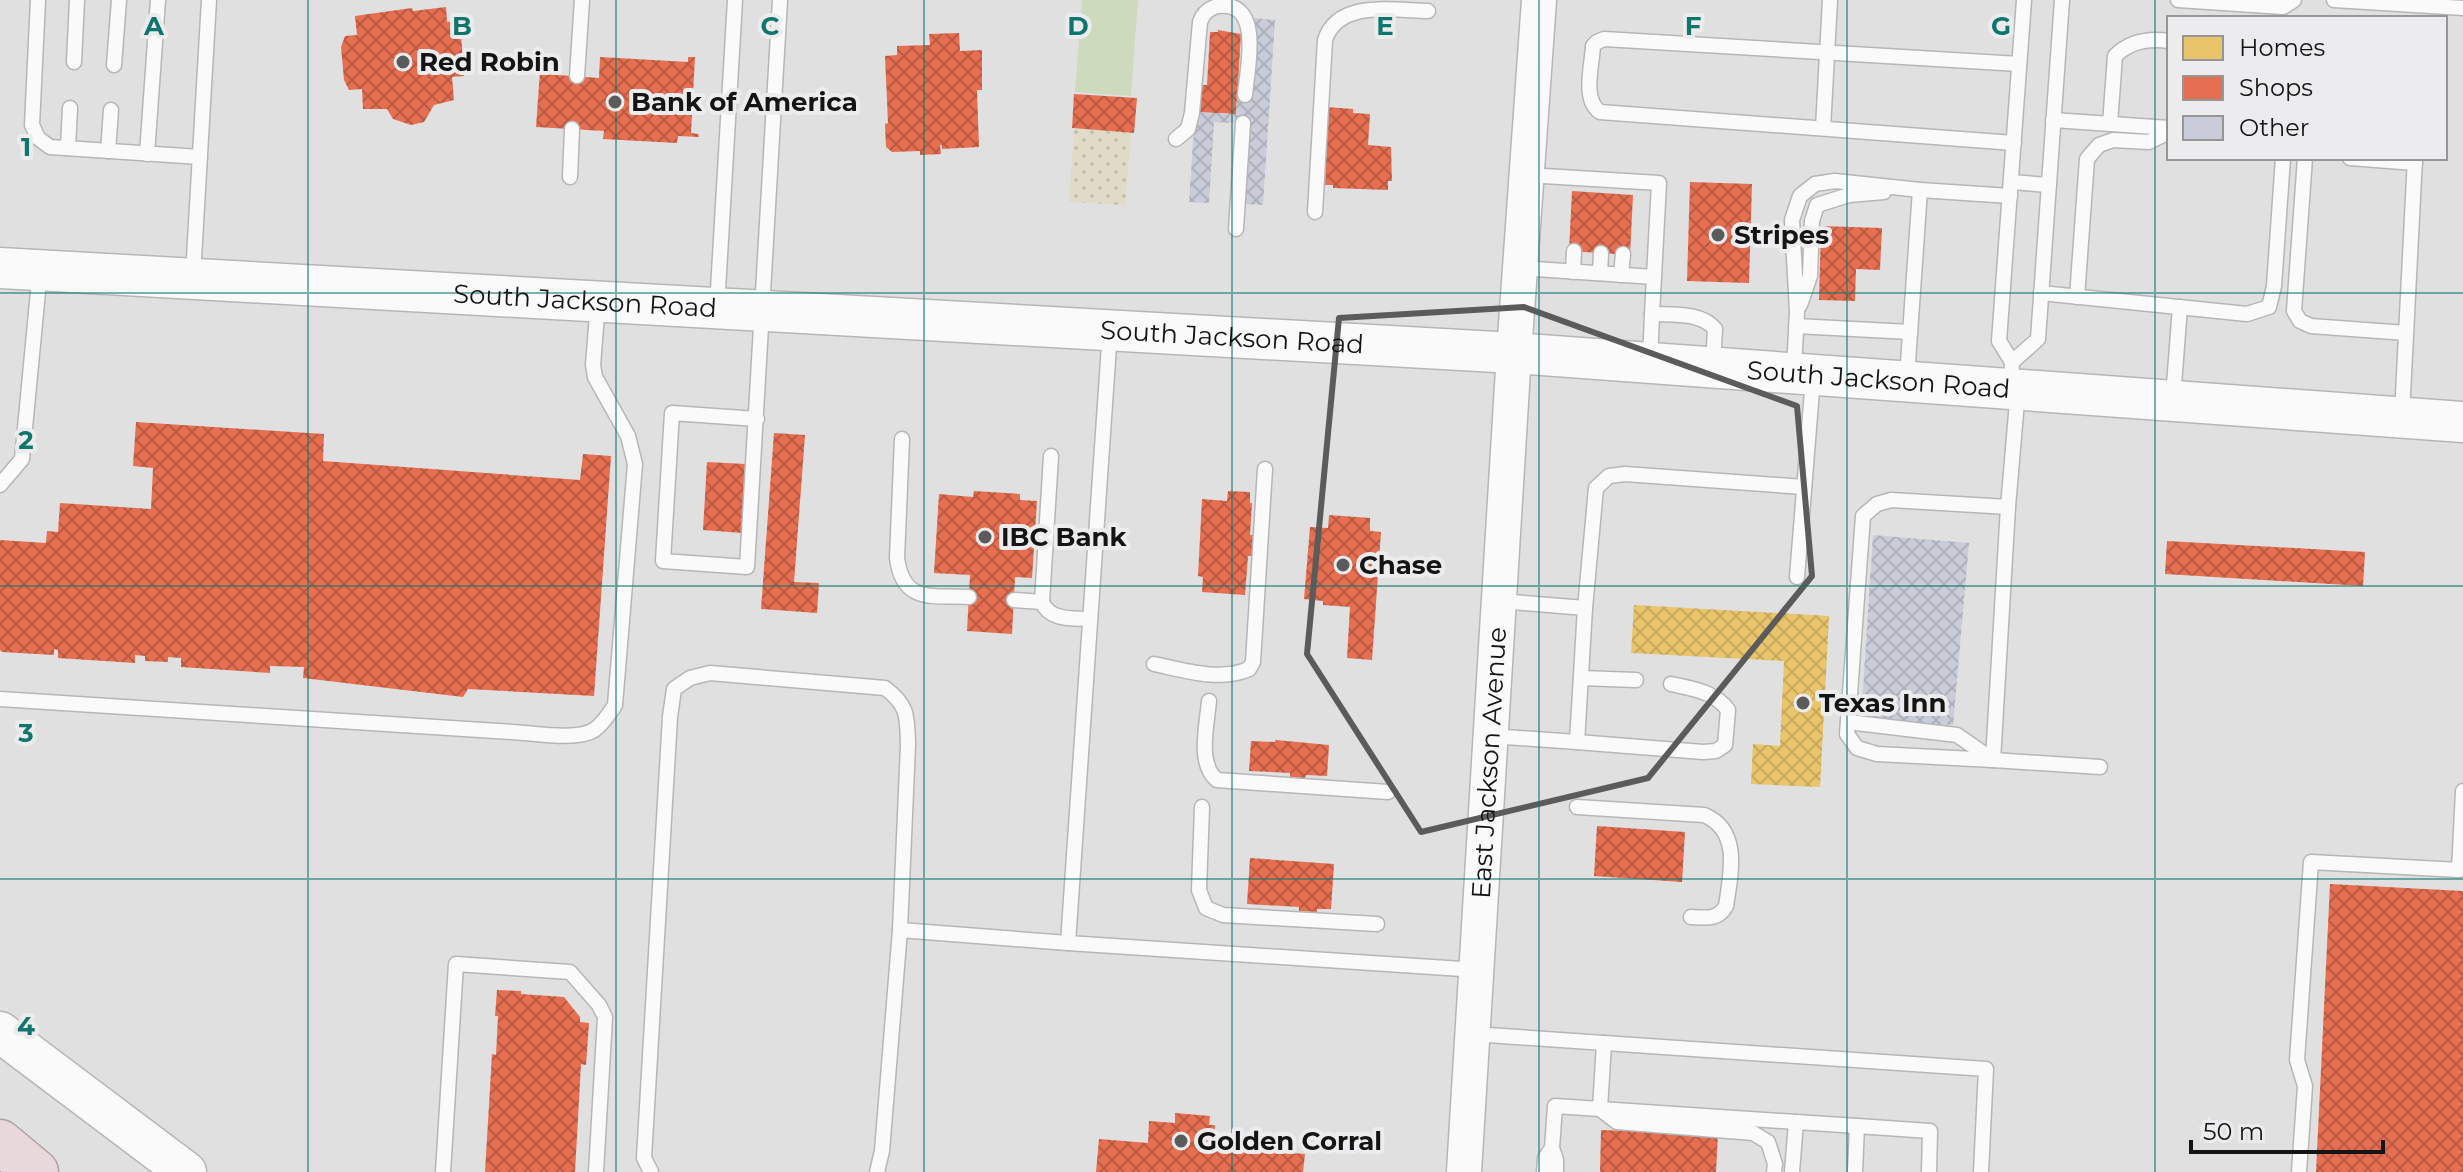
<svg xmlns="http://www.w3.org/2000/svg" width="2463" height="1172" viewBox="0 0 2463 1172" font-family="Montserrat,sans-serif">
<defs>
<pattern id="sand-dots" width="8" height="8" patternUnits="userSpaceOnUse" patternTransform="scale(2)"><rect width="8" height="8" fill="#e0dac6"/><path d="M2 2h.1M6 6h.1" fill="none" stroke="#bfbaa9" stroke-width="1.8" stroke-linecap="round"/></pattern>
<pattern id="homes-cross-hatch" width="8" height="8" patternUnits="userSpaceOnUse" patternTransform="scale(2)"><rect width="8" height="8" fill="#e9c46a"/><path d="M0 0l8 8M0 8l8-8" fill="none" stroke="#c7a85b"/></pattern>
<pattern id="shops-cross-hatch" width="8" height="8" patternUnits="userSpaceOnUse" patternTransform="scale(2)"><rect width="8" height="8" fill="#e76f51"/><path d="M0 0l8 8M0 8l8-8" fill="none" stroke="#ba5a42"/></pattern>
<pattern id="building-cross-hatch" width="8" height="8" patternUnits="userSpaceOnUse" patternTransform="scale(2)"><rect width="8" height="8" fill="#cacdd9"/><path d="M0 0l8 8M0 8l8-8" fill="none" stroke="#adafb9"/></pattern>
</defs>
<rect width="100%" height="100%" fill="#e0e0e0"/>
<!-- green -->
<path fill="#cedabe" d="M 1082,0 L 1138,0 L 1131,96 L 1075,92 Z"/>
<!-- sand -->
<path fill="url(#sand-dots)" d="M 1074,129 L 1131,133 L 1125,205 L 1069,202 Z"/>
<!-- homes -->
<path fill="url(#homes-cross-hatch)" d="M 1634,605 L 1829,616 L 1820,787 L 1751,784 L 1753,744 L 1780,746 L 1784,661 L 1631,653 Z"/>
<!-- shops -->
<g fill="url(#shops-cross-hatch)">
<path d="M 446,7 L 447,22 L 463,20 L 464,34 L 461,34 L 464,76 L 452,77 L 454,100 L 434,105 L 424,122 L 411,125 L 393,119 L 387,109 L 363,109 L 362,89 L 349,90 L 344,80 L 341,47 L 345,36 L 357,35 L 355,16 L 412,8 L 413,11 Z"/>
<path d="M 1218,30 L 1241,34 L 1236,114 L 1195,112 L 1196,85 L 1207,85 L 1210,32 L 1218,32 Z"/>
<path d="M 959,33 L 960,51 L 982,50 L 982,90 L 977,90 L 979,147 L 942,149 L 942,145 L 940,145 L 941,154 L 920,155 L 920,151 L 892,152 L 886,147 L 885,124 L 888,123 L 885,56 L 897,55 L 897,46 L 930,45 L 929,34 Z"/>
<path d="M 600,57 L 688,62 L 688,57 L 695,57 L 691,133 L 698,134 L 699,137 L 678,136 L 677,143 L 603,139 L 604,131 L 536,127 L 540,71 L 544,71 L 544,74 L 599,78 Z"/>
<path d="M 1074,94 L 1137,98 L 1134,133 L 1072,128 Z"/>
<path d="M 1326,107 L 1353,109 L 1353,113 L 1370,114 L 1368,145 L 1391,147 L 1392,181 L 1388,181 L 1388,190 L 1333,188 L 1333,185 L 1325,185 L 1326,164 L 1321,163 L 1322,147 L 1326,147 L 1328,117 L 1325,117 Z"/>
<path d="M 1690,182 L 1752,184 L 1749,283 L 1687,281 Z"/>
<path d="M 1572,191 L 1633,195 L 1630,255 L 1569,251 Z"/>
<path d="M 1821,226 L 1882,228 L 1880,270 L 1856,269 L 1855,301 L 1819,300 Z"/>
<path d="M 136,422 L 324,434 L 323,461 L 580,480 L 583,454 L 611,456 L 594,696 L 468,689 L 463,697 L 303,678 L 304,667 L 270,666 L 270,673 L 181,667 L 181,658 L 168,657 L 168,662 L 145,661 L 145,656 L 135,655 L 135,663 L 58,658 L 58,650 L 54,649 L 54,655 L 2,652 L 0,650 L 0,540 L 46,543 L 47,531 L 58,532 L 60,503 L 151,509 L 153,468 L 133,466 Z"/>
<path d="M 774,433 L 805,435 L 794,582 L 819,583 L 817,613 L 761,609 Z"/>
<path d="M 707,462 L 746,464 L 742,533 L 703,530 Z"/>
<path d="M 974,491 L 1020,494 L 1020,500 L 1037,501 L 1032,578 L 1015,577 L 1012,634 L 967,631 L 970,575 L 934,573 L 939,494 L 973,497 Z"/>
<path d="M 1228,491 L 1250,492 L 1250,503 L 1252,503 L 1250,535 L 1253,535 L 1252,556 L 1248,556 L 1245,595 L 1202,592 L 1203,577 L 1198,576 L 1202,499 L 1227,501 Z"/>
<path d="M 1329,515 L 1370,518 L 1370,531 L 1381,532 L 1372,660 L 1347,658 L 1350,607 L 1323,605 L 1323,601 L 1304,599 L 1310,527 L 1328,528 Z"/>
<path d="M 2167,541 L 2365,552 L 2363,586 L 2165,574 Z"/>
<path d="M 1276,740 L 1329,745 L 1327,776 L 1306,775 L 1305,778 L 1290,778 L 1290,773 L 1249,771 L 1251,741 L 1275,742 Z"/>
<path d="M 1597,826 L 1685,832 L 1682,882 L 1594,876 Z"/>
<path d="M 1250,858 L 1334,864 L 1331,909 L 1317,909 L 1317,912 L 1299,911 L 1299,907 L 1247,904 Z"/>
<path d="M 2330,884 L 2463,891 L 2463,1172 L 2316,1172 Z"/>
<path d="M 497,990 L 521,991 L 521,994 L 564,997 L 580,1017 L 580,1022 L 589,1023 L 586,1065 L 581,1064 L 575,1172 L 485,1172 L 492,1054 L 496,1055 L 498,1016 L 495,1016 Z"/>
<path d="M 1175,1113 L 1210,1116 L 1209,1125 L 1215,1125 L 1214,1147 L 1305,1154 L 1303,1172 L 1096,1172 L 1099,1139 L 1148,1143 L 1149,1121 L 1175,1123 Z"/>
<path d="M 1601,1130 L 1718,1134 L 1716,1172 L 1600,1172 Z"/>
</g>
<!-- building -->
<g fill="url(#building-cross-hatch)">
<path d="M 1254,18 L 1275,20 L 1263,205 L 1244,204 L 1249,124 L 1214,122 L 1209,203 L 1189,202 L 1195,112 L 1236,114 L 1237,94 L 1250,95 Z"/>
<path d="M 1873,535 L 1969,543 L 1953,725 L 1861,720 Z"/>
</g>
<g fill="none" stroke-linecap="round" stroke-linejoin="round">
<defs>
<g id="service">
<path d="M 38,0 L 32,125 L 38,138 L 50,147 L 200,157"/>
<path d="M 2178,0 L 2283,7 L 2294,0"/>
<path d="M 2334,0 L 2463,8"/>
<path d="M 74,62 L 77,0"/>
<path d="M 114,65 L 119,0"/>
<path d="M 577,76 L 582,0"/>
<path d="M 2053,120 L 2169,128"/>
<path d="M 2110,124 L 2115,56 C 2130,41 2148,38 2169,41"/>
<path d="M 1823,128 L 1830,0"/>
<path d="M 1176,139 L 1188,129 L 1192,113 L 1200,22 C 1203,13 1209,8 1218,6 C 1264,0 1247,69 1245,95"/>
<path d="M 2014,143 L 1600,112 C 1582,100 1592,66 1593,46 L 1597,42 L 1604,39 L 2019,64"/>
<path d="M 68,148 L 70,108"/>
<path d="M 108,151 L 111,110"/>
<path d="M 147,154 L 158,0"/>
<path d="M 2305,158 L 2294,311 L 2300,321 L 2311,326 L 2406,333"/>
<path d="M 2350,158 L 2415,163"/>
<path d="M 1527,175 L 1659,183 L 1652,314 C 1673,315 1701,312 1715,329 L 1713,363"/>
<path d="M 570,177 L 572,129"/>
<path d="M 2011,182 L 2049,185"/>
<path d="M 1315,212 L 1325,40 C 1338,0 1391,10 1428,11"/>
<path d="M 1236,229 L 1243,123"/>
<path d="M 1521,268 L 1654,277"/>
<path d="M 1573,272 L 1574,251"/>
<path d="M 1600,273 L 1601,253"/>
<path d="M 193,275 L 209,0"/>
<path d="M 1621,275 L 1623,254"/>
<path d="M 2041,293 L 2247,314 L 2269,307 L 2274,286 L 2283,158"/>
<path d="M 2077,297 L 2087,159 L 2099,145 L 2113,140 L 2149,142 L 2169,132"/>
<path d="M 1800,305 L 1810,276 L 1812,221 L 1817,205 L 1849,195 L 1884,192"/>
<path d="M 717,307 L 735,0"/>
<path d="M 1796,326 L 1910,332"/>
<path d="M 1110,331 L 1068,943 L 1477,970"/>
<path d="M 1650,361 L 1652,314"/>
<path d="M 2012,362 L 2038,339 L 2062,0"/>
<path d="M 1794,369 L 1797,312 L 1792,220 L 1800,196 L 1815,184 L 1835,181 L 1920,190"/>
<path d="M 1907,377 L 1920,190 L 2010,196"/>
<path d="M 2011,387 L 2012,362 L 1999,341 L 2024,0"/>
<path d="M 2018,390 L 2008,507 L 1993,760 L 2100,767"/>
<path d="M 2173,398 L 2180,307"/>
<path d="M 2402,414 L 2415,158"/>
<path d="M 757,419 L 672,413 L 663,561 L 747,567 L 780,0"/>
<path d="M 902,439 L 897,558 C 903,604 932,595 969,597"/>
<path d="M 1051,456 L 1042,602 C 1050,621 1072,618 1090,619"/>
<path d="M 0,485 L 22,459 L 40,271"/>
<path d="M 1797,577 L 1813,378"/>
<path d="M 1014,600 L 1042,602"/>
<path d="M 1500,601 L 1585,608 L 1596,488 L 1609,476 L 1625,474 L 1804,487"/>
<path d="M 1154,664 C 1183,670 1220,682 1249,669 L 1253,662 L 1265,469"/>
<path d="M 1581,678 L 1636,680"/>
<path d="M 0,699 L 512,732 C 534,733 577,741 594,730 C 603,724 609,714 615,705 L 635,464 L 628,436 L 595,377 L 593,365 L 598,302"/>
<path d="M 1209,701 C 1207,725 1197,764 1217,780 L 1388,792"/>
<path d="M 1848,722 L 1957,735 L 1993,760"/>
<path d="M 1491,736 L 1577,742 L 1585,608"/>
<path d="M 1577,742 L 1703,752 L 1716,751 L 1725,745 L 1728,710 C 1714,691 1693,689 1671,684"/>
<path d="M 1993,760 L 1877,754 L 1857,748 L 1847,734 L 1863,516 L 1877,504 L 1891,500 L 2008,507"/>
<path d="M 1202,807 L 1199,890 L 1206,908 L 1223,915 L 1377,924"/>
<path d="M 1577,807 L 1704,815 C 1741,830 1731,873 1726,906 C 1718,920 1707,918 1691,917"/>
<path d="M 900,930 L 1068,943"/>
<path d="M 1473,1034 L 1986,1069 L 1981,1172"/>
<path d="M 1604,1043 L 1600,1109 L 1617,1122 L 1753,1133 L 1768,1142 L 1775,1164 L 1774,1172"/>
<path d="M 443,1172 L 456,964 L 570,972 L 599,1005 L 605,1017 L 596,1172"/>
<path d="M 651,1172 L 644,1158 L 670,717 L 674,689 L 690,678 L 710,673 L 885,688 C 909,706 907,717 908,745 L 900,930 L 882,1151 L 877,1172"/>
<path d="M 1544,1172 L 1545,1158 L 1552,1148"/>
<path d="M 1556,1172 L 1556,1160 L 1552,1148 L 1555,1106 L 1857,1126"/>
<path d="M 1792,1172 L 1796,1122"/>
<path d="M 1855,1172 L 1857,1126 L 1930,1131 L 1929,1172"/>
<path d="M 2299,1172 L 2305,1086 L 2297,1060 L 2311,862 L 2459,870 L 2463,791"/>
</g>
<g id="tertiary">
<path id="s1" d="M 1464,1172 L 1514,353 L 1539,0"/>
</g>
<g id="secondary">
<path id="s2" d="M 0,268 L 1514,353 L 2463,422"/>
<path d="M 0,1032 L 186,1172"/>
</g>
<path id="motorway" d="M 0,1142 L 36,1172"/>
</defs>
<!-- service casing -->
<use href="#service" stroke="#b6b6b6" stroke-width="17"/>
<!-- tertiary casing -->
<use href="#tertiary" stroke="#b6b6b6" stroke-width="37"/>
<!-- secondary casing -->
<use href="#secondary" stroke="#b6b6b6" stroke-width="43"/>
<!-- motorway casing -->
<use href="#motorway" stroke="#aea0a3" stroke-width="47"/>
<!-- service -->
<use href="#service" stroke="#fafafa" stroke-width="14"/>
<!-- tertiary -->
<use href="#tertiary" stroke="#fafafa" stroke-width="34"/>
<!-- secondary -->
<use href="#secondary" stroke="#fafafa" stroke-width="40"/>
<!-- motorway -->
<use href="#motorway" stroke="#e6d8db" stroke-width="44"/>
</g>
<!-- marked area -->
<path fill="none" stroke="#5b5b5c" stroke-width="6" stroke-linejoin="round" d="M 1524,307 L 1797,406 L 1812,576 L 1648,778 L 1421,832 L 1307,654 L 1339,318 Z"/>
<!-- grid -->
<path fill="none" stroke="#0f766e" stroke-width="2" stroke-opacity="0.55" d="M 308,0 L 308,1172M 616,0 L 616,1172M 924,0 L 924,1172M 1232,0 L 1232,1172M 1539,0 L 1539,1172M 1847,0 L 1847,1172M 2155,0 L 2155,1172M 0,293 L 2463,293M 0,586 L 2463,586M 0,879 L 2463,879"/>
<!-- markers -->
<g fill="#5b5b5c" stroke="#ececee" stroke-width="3">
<circle cx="403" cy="62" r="8"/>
<circle cx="615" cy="102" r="8"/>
<circle cx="1718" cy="235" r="8"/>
<circle cx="985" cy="537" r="8"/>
<circle cx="1343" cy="565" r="8"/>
<circle cx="1803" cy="703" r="8"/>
<circle cx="1181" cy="1141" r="8"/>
</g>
<g text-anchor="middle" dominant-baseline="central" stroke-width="8" stroke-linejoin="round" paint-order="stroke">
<!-- poi labels -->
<g font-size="26" font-weight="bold" fill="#141415" stroke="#ececee" text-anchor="start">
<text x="419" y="62">Red Robin</text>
<text x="631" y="102">Bank of America</text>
<text x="1734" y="235">Stripes</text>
<text x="1001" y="537">IBC Bank</text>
<text x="1359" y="565">Chase</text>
<text x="1819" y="703">Texas Inn</text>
<text x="1197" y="1141">Golden Corral</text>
</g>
<!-- street labels -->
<g font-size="26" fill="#141415" stroke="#ececee">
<text stroke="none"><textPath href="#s2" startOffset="586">South Jackson Road</textPath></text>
<text stroke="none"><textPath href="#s2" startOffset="1234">South Jackson Road</textPath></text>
<text stroke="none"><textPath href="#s2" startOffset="1882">South Jackson Road</textPath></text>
<text stroke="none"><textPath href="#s1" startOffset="410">East Jackson Avenue</textPath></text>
</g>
</g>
<g font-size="26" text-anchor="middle" font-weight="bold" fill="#0f766e" stroke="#ececee" stroke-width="8" stroke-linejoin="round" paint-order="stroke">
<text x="154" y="35">A</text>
<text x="462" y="35">B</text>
<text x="770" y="35">C</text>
<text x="1078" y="35">D</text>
<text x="1385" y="35">E</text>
<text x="1693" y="35">F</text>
<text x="2001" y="35">G</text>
<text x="26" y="156">1</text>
<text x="26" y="449">2</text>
<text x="26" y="742">3</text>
<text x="26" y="1035">4</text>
</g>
<!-- legend -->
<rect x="2167" y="16" width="280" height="144" fill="#ececee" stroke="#969697" stroke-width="2"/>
<rect x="2183" y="36" width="40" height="24" fill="#e9c46a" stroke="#969697" stroke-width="2"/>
<text x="2239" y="56" font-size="24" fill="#141415">Homes</text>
<rect x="2183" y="76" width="40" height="24" fill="#e76f51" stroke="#969697" stroke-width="2"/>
<text x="2239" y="96" font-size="24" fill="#141415">Shops</text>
<rect x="2183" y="116" width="40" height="24" fill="#cacdd9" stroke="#969697" stroke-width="2"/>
<text x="2239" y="136" font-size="24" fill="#141415">Other</text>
<!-- scale -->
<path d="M2191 1140v12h192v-12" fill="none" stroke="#141415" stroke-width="4"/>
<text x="2203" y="1140" font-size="24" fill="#141415" stroke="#ececee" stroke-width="6" paint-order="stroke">50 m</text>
</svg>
